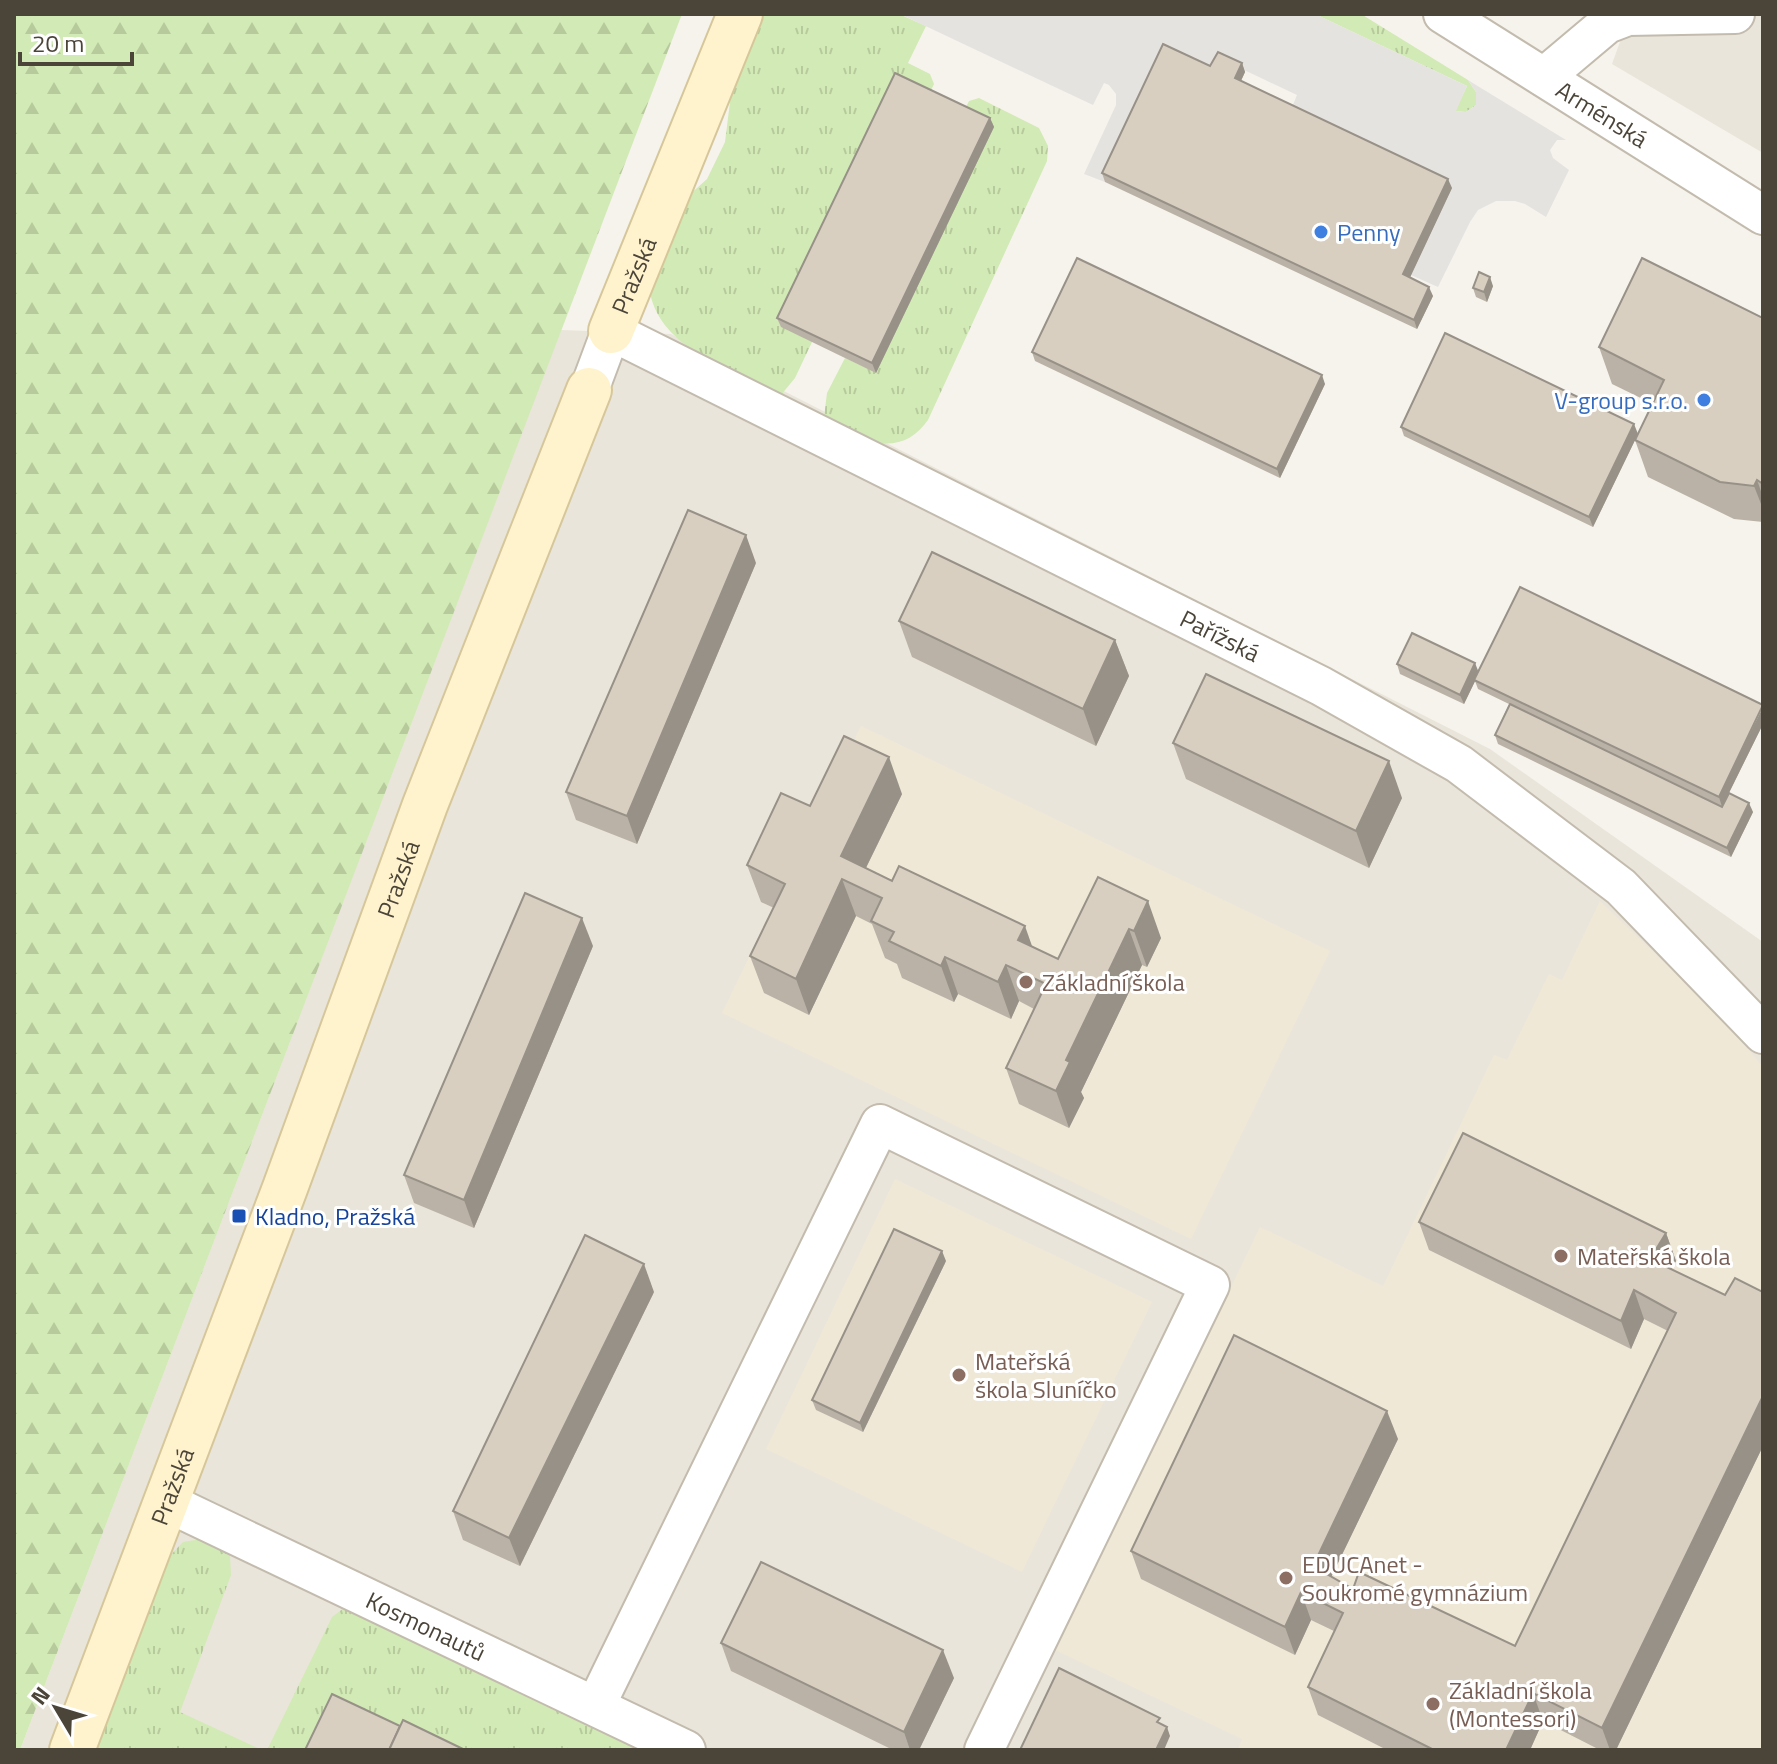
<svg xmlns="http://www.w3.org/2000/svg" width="1777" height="1764" viewBox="0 0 1777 1764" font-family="'Titillium Web',sans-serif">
<defs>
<pattern id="grass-tufts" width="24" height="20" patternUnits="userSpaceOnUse" patternTransform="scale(2)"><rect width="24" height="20" fill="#d2eab5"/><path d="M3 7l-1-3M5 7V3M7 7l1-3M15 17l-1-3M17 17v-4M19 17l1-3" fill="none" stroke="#b6ca9c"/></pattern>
<pattern id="forest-firs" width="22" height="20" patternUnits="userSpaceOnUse" patternTransform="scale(2)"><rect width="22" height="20" fill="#d2eab5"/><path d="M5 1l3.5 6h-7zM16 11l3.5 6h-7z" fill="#b6ca9c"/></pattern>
</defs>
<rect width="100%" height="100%" fill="#f6f3ec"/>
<!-- residential -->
<g fill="#eae5da">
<path d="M 1630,14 L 1763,14 L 1763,153 L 1612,64 Z"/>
<path d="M 561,330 L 671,334 L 1490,749 L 1763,942 L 1763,1750 L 20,1750 Z"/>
</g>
<!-- education -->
<g fill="#efe8d6">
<path d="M 861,726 L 1330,951 L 1191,1239 L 722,1013 L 773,908 L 761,902 L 795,830 L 808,836 Z"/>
<path d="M 1600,901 L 1718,1014 L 1763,1067 L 1763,1750 L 1238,1750 L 1242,1739 L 1055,1650 L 1260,1227 L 1383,1286 L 1494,1055 L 1507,1060 L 1549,974 L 1562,980 Z"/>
<path d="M 895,1179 L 1152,1302 L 1022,1572 L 766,1449 Z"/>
</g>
<!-- grass -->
<g fill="url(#grass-tufts)">
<path d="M 754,14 L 899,14 L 926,26 L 908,63 L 930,74 L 934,84 L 795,378 L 781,395 C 732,370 654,347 649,285 L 677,206 L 707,179 L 725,142 L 735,62 Z"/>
<path d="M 1315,14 L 1361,14 L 1468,80 L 1476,92 L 1476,105 L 1466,112 L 1455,111 L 1467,86 Z"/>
<path d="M 979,98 L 1039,128 L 1048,146 L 1047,161 L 928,420 C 915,438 900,446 877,443 L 824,417 L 827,393 L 845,358 L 876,372 L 993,128 L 963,113 L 969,101 Z"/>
<path d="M 214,1537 L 230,1555 L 231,1575 L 180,1712 L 262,1750 L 93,1750 L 162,1564 L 183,1542 Z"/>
<path d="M 348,1605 L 669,1750 L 267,1750 L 332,1617 Z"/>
</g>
<!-- forest -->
<path fill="url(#forest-firs)" d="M 14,14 L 682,14 L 20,1750 L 14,1750 Z"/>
<!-- parking -->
<path fill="#e5e3e0" d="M 900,14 L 1315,14 L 1467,86 L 1456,111 L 1466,112 L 1476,105 L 1476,92 L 1468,80 L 1476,85 L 1566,140 L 1557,140 L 1550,150 L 1553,158 L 1569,170 L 1546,217 L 1525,204 L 1515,201 L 1496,201 L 1478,210 L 1470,222 L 1438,287 L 1411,275 L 1452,188 L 1290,112 L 1297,95 L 1223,60 L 1105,182 L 1084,174 L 1116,105 L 1116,94 L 1109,85 L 1104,83 L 1093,105 Z"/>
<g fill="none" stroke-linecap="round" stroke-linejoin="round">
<defs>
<g id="street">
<path id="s1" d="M 1443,14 L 1763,215"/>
<path d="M 1544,77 L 1607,24 L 1628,16 L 1735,14"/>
<path id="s2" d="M 589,390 L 611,331 L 1321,686 L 1459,764 L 1621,887 L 1763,1034"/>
<path id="s3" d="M 166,1502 L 686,1750"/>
<path d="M 596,1705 L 880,1124 L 1210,1285 L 984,1750"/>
</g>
<g id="secondary">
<path id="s4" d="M 611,331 L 740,14"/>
<path id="s5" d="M 72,1750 L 285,1188 L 425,805 L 589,390"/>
</g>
</defs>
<!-- street casing -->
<use href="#street" stroke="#c2bbae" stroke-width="42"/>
<!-- secondary casing -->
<use href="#secondary" stroke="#d6c79b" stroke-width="48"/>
<!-- street -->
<use href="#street" stroke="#fff" stroke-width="38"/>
<!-- secondary -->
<use href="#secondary" stroke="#fff3cd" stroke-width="44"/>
</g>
<!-- wall -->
<g fill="#bab2a6">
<path d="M 1242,63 L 1245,72 L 1241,81 L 1452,188 L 1410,277 L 1433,296 L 1417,329 L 1105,182 L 1102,173 L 1210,66 Z"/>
<path d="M 990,118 L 994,127 L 876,373 L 781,327 L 777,318 Z"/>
<path d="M 1493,286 L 1487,302 L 1476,297 L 1473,288 Z"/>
<path d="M 1763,318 L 1763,522 L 1734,519 L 1648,477 L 1635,440 L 1593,527 L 1404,436 L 1401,427 L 1638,434 L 1653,404 L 1612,384 L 1599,347 Z"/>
<path d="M 1032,352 L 1325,384 L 1280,478 L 1035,361 Z"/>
<path d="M 756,563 L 637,844 L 576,820 L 566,792 Z"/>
<path d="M 899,621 L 1115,640 L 1129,676 L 1096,746 L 912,657 Z"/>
<path d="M 1397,664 L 1478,672 L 1763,724 L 1722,807 L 1753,812 L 1731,857 L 1498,744 L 1495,735 L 1509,704 L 1478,689 L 1475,681 L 1464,704 L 1400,674 Z"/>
<path d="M 1173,743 L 1402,798 L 1369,868 L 1186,779 Z"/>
<path d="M 902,794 L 866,868 L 1058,959 L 1098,877 L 1161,938 L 1147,967 L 1142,965 L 1081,1092 L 1084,1098 L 1069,1128 L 1019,1104 L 1006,1068 L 1034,1009 L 1019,1001 L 1011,1019 L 958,994 L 954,1002 L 902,978 L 897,964 L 885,958 L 872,924 L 856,916 L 809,1015 L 764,993 L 750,956 L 774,908 L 761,902 L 747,865 L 810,806 Z"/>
<path d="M 593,946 L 474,1228 L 414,1203 L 404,1175 Z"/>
<path d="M 1419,1222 L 1666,1233 L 1676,1261 L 1671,1269 L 1725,1295 L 1763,1292 L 1763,1446 L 1616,1750 L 1600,1750 L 1543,1721 L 1530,1750 L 1387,1750 L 1318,1715 L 1308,1687 L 1334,1631 L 1311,1620 L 1295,1655 L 1141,1579 L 1131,1551 L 1398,1439 L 1331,1577 L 1353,1589 L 1515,1646 L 1668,1331 L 1644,1319 L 1631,1349 L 1429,1250 Z"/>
<path d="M 946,1261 L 863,1432 L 816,1410 L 812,1400 Z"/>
<path d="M 654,1292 L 520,1566 L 463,1540 L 453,1511 Z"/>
<path d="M 721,1643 L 954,1678 L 919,1750 L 893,1750 L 731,1671 Z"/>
</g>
<!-- shaded-wall -->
<g fill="#979187">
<path d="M 1242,63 L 1245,72 L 1238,87 L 1235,78 Z"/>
<path d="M 990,118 L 994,127 L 876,373 L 872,363 Z"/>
<path d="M 1448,179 L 1452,188 L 1407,284 L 1403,274 Z"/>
<path d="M 1490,277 L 1493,286 L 1487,302 L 1484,292 Z"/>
<path d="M 1429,287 L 1433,296 L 1417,329 L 1414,320 Z"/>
<path d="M 1322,375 L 1325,384 L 1280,478 L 1277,469 Z"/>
<path d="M 1634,424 L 1638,434 L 1593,527 L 1589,517 Z"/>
<path d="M 1757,480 L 1763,497 L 1763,509 L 1754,486 Z"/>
<path d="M 746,535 L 756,563 L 637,844 L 627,816 Z"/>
<path d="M 1115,640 L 1129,676 L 1096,746 L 1083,709 Z"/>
<path d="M 1475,663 L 1479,673 L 1464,704 L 1460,695 Z"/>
<path d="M 1763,707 L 1763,724 L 1722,807 L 1719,797 Z"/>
<path d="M 889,757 L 902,794 L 857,886 L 841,856 Z"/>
<path d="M 1389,761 L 1402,798 L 1369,868 L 1356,831 Z"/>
<path d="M 1749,803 L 1753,812 L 1731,857 L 1727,848 Z"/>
<path d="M 842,879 L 856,916 L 809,1015 L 796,979 Z"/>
<path d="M 1148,901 L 1161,938 L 1147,967 L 1134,931 Z"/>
<path d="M 582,918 L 593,946 L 474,1228 L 464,1200 Z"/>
<path d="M 1025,926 L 1038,963 L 1018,940 Z"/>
<path d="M 1129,929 L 1142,965 L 1081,1092 L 1084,1098 L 1069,1128 L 1056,1091 L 1066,1060 Z"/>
<path d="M 945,957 L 958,994 L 954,1002 L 941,966 Z"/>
<path d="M 1006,965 L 1019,1001 L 1011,1019 L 998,982 Z"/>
<path d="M 1666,1233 L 1676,1261 L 1661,1287 L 1650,1259 Z"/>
<path d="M 942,1251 L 946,1261 L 863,1432 L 860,1423 Z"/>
<path d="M 644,1264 L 654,1292 L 520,1566 L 509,1538 Z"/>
<path d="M 1634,1290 L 1644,1319 L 1631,1349 L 1621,1321 Z"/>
<path d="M 1763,1396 L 1763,1446 L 1616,1750 L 1610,1750 L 1602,1728 Z"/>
<path d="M 1387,1411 L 1398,1439 L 1323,1594 L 1313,1566 Z"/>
<path d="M 1301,1592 L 1311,1620 L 1295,1655 L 1285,1627 Z"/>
<path d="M 943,1650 L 954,1678 L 919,1750 L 910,1750 L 904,1732 Z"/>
<path d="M 1533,1693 L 1543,1721 L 1530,1750 L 1506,1750 Z"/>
<path d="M 1167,1727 L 1170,1736 L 1164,1750 L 1156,1750 Z"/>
</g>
<!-- building -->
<g fill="#d8cfc1" stroke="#979187" stroke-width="2">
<path d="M 1163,44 L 1210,66 L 1218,52 L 1242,63 L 1235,78 L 1448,179 L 1403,274 L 1429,287 L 1414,320 L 1102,173 Z"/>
<path d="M 895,73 L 990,118 L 872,363 L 777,318 Z"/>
<path d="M 1077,258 L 1322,375 L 1277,469 L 1032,352 Z"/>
<path d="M 1642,258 L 1763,318 L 1763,484 L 1757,480 L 1754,486 L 1720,482 L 1635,440 L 1664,380 L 1599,347 Z"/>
<path d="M 1479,272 L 1490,277 L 1484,292 L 1473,288 Z"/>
<path d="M 1445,333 L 1634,424 L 1589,517 L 1401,427 Z"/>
<path d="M 688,510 L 746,535 L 627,816 L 566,792 Z"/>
<path d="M 932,552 L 1115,640 L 1083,709 L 899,621 Z"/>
<path d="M 1520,587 L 1763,705 L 1719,797 L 1474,680 Z"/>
<path d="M 1412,633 L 1475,663 L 1460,695 L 1397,664 Z"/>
<path d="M 1206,674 L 1389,761 L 1356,831 L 1173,743 Z"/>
<path d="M 1510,704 L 1722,807 L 1729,793 L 1749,803 L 1727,848 L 1495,735 Z"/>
<path d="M 844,736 L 889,757 L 841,856 L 892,881 L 899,866 L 1025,926 L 1018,940 L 1058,959 L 1098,877 L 1148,901 L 1134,931 L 1129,929 L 1066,1060 L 1070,1062 L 1056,1091 L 1006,1068 L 1046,984 L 1006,965 L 998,982 L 945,957 L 941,966 L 889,941 L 894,932 L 871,921 L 882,898 L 842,879 L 796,979 L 750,956 L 785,884 L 747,865 L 781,793 L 810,806 Z"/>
<path d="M 525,893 L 582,918 L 464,1200 L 404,1175 Z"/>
<path d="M 1463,1133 L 1666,1233 L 1650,1259 L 1725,1295 L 1735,1278 L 1763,1292 L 1763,1396 L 1602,1728 L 1533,1693 L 1506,1750 L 1434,1750 L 1308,1687 L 1343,1613 L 1301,1592 L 1285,1627 L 1131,1551 L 1234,1335 L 1387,1411 L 1313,1566 L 1353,1589 L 1359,1572 L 1515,1646 L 1676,1313 L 1634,1290 L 1621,1321 L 1419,1222 Z"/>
<path d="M 894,1229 L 942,1251 L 860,1423 L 812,1400 Z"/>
<path d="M 585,1235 L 644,1264 L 509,1538 L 453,1511 Z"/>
<path d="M 761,1562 L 943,1650 L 904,1732 L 721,1643 Z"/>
<path d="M 1059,1668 L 1160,1718 L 1157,1722 L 1167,1727 L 1156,1750 L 1020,1750 Z"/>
<path d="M 332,1694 L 400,1726 L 389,1750 L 305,1750 Z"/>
<path d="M 403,1720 L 465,1750 L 389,1750 Z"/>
</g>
<!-- markers -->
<g fill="#3f7fe0" stroke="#fff" stroke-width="3">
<circle cx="1321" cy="232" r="8"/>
<circle cx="1704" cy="400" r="8"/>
</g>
<g fill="#8d6e63" stroke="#fff" stroke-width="3">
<circle cx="1026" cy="982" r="8"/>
<circle cx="1561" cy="1256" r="8"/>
<circle cx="959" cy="1375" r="8"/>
<circle cx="1286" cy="1578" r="8"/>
<circle cx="1433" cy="1704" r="8"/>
</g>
<rect fill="#1a4fb4" stroke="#fff" stroke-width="3" x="231" y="1208" width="16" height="16" rx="4"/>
<g text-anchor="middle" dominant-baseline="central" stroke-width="6" stroke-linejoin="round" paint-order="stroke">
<!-- street labels -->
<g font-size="24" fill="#4b4439" stroke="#fff">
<text stroke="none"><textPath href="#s1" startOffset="188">Arménská</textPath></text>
<text stroke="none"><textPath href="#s4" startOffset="60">Pražská</textPath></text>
<text stroke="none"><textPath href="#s2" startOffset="744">Pařížská</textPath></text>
<text stroke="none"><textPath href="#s5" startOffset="930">Pražská</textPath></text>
<text stroke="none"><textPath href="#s5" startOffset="282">Pražská</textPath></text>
<text stroke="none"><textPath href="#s3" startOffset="288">Kosmonautů</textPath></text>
</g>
<!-- shop labels -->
<g font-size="24" fill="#366cbe" stroke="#fff" text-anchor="start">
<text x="1337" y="232">Penny</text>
<text x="1688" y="400" text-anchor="end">V-group s.r.o.</text>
</g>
<!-- education labels -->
<g font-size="24" fill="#785e54" stroke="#fff" text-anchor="start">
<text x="1042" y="982">Základní škola</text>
<text x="1577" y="1256">Mateřská škola</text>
<text x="975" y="1361">Mateřská<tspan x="975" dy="28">škola Sluníčko</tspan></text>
<text x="1302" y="1564">EDUCAnet -<tspan x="1302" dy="28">Soukromé gymnázium</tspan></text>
<text x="1449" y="1690">Základní škola<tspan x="1449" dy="28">(Montessori)</tspan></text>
</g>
<!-- transit labels -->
<g font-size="24" fill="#164399" stroke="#fff" text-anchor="start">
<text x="255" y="1216">Kladno, Pražská</text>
</g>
</g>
<!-- border -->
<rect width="1777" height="1764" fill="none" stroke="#4b4439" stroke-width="32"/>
<!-- north arrow -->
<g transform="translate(56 1708) rotate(308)" stroke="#ffffff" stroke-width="6" paint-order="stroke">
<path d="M0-6L14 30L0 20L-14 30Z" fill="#4b4439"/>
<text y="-12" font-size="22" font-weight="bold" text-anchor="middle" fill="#4b4439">N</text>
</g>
<!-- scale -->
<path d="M20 52v12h112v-12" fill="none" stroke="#4b4439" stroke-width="4"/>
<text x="32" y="52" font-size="24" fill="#4b4439" stroke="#ffffff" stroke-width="6" paint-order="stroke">20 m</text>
</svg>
